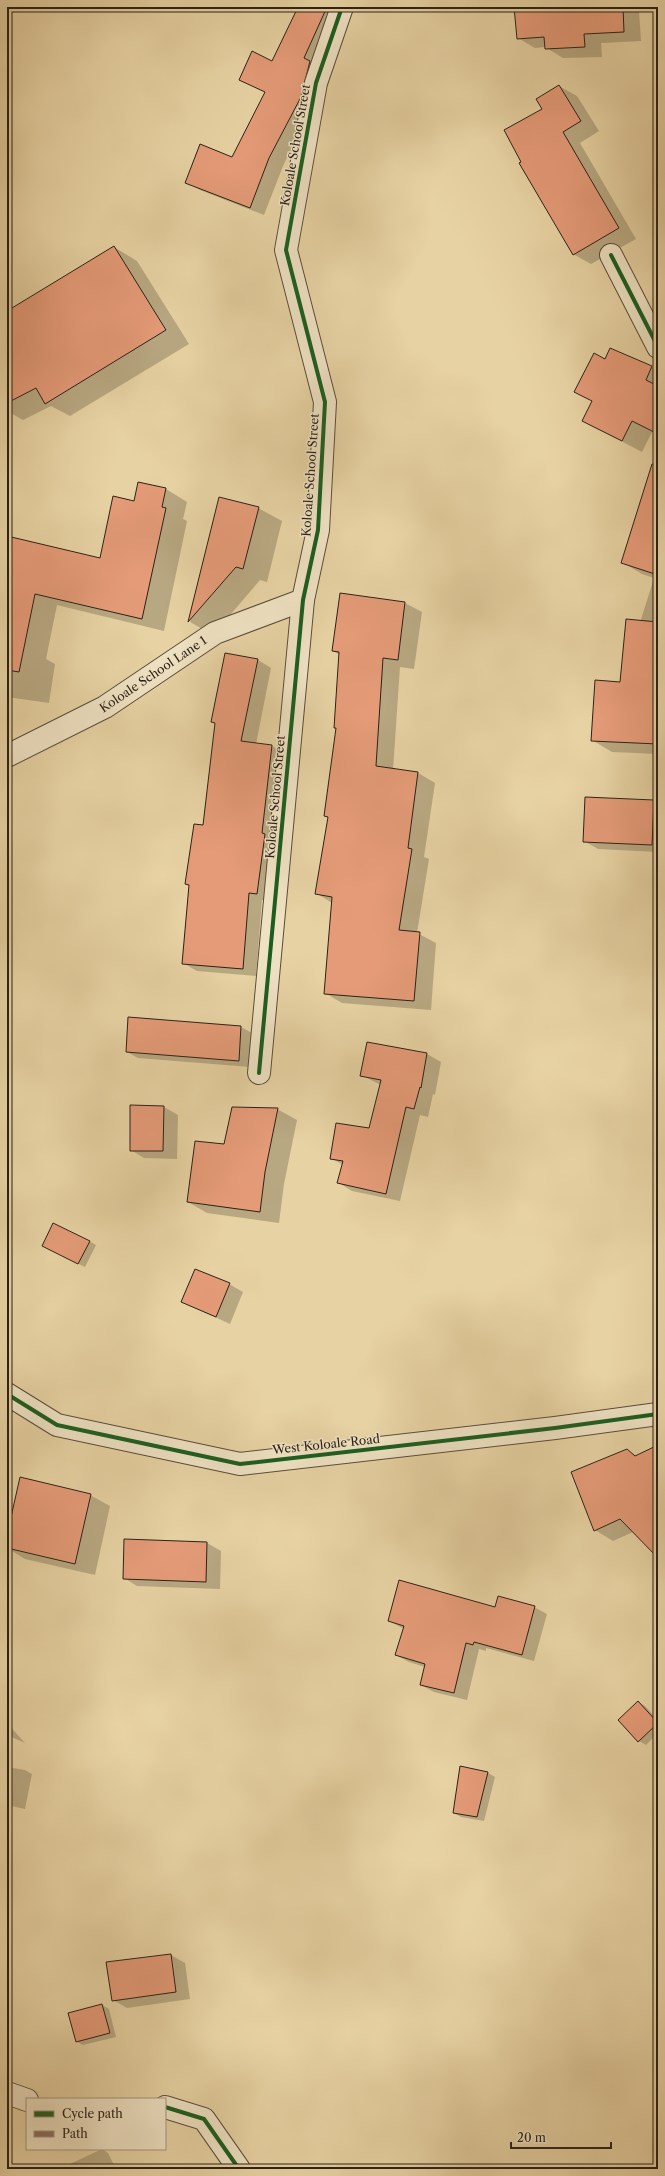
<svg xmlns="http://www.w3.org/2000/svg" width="665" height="2176" viewBox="0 0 665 2176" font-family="'Libre Caslon Text',serif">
<rect width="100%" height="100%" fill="#e7d2a3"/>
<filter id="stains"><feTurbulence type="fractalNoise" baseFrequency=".005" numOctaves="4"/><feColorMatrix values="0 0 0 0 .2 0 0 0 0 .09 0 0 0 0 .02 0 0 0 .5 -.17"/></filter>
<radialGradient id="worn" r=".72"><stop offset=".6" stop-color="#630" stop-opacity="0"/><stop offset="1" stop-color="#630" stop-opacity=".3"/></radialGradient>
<!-- shadow -->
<g fill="#0003">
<path d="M 292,7 L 344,7 L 315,101 L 283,166 L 264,215 L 200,190 L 186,182 L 232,158 L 266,93 L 240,79 L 273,62 L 297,13 L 291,10 Z"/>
<path d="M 532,7 L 632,7 L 639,11 L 641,41 L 601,43 L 602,57 L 563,58 L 545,47 L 535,48 L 518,38 Z"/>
<path d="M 559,86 L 577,96 L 599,131 L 580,143 L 636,239 L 591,264 L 573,254 L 543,110 Z"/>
<path d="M 114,247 L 137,261 L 189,344 L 70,416 L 51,406 L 23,420 L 7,411 L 7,312 Z"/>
<path d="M 610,349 L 658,370 L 658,435 L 652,432 L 642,452 L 583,421 L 593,401 Z"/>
<path d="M 166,489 L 187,502 L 183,519 L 187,521 L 164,631 L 57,605 L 46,659 L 55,664 L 49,703 L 7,697 L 7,537 L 101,559 L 135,502 Z"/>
<path d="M 220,498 L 258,508 L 282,521 L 267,582 L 260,580 L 213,635 L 190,622 Z"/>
<path d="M 658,513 L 658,754 L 612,752 L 592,740 L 621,683 L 654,578 L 642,574 L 622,562 Z"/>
<path d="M 341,594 L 405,603 L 422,612 L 414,669 L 400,667 L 393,770 L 418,773 L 435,783 L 424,857 L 429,859 L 417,933 L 436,943 L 431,1010 L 342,1003 L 325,993 L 332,903 L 316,893 L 329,818 L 325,815 L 337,729 L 335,728 L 340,655 L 333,651 Z"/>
<path d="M 258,660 L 271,668 L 256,744 L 272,746 L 286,754 L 270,901 L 262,900 L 256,976 L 197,971 L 183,963 L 190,886 L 186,884 Z"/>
<path d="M 654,801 L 658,803 L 658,852 L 598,849 L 584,841 Z"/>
<path d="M 241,1027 L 252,1033 L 250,1067 L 138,1058 L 127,1052 Z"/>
<path d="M 427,1054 L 441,1062 L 435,1095 L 433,1094 L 428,1117 L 420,1115 L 400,1201 L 352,1191 L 339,1183 L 343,1165 L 331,1158 L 369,1129 L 381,1085 L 361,1075 Z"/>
<path d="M 131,1106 L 164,1107 L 178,1115 L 177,1159 L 144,1158 L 131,1150 Z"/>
<path d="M 277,1109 L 297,1120 L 284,1184 L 279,1223 L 207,1213 L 188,1202 L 225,1145 Z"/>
<path d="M 89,1241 L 96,1245 L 85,1267 L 50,1250 Z"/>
<path d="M 229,1284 L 243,1292 L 230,1324 L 182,1302 Z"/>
<path d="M 658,1446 L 658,1556 L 633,1532 L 613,1541 L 595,1530 L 627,1450 L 637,1456 Z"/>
<path d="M 90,1495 L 110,1506 L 95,1575 L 25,1559 L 7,1548 L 7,1540 Z"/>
<path d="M 125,1540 L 207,1543 L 221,1551 L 220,1589 L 137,1586 L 124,1578 Z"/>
<path d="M 534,1607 L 547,1614 L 534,1661 L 486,1648 L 486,1651 L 479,1649 L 467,1700 L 434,1692 L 421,1685 L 425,1667 L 409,1662 L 396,1655 L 404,1629 L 389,1621 L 496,1608 Z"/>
<path d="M 638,1702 L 645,1706 L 658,1720 L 658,1733 L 646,1745 L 639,1741 Z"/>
<path d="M 7,1723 L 25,1743 L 7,1735 Z"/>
<path d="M 7,1767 L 25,1770 L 32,1774 L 25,1809 L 7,1805 Z"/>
<path d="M 461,1767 L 488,1773 L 495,1777 L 484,1821 L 461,1817 L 454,1813 Z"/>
<path d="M 7,1895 L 12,1897 L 7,1905 Z"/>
<path d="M 171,1955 L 185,1963 L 190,1999 L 127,2008 L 113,2000 Z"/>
<path d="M 102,2005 L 109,2009 L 116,2037 L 83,2045 L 76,2041 Z"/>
<path d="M 7,2022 L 11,2049 L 7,2050 Z"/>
<path d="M 102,2149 L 108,2153 L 116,2169 L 72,2169 L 70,2164 Z"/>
</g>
<!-- building -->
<g fill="#e59b78" stroke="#2a2118">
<path d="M 298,7 L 327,7 L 304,58 L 310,61 L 301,97 L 269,158 L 250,208 L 185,183 L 200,144 L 232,157 L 265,92 L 239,80 L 252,51 L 272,61 Z"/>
<path d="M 514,7 L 623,7 L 624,32 L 584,34 L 585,47 L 545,49 L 544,37 L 517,39 Z"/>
<path d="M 559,85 L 581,121 L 563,132 L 619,228 L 573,255 L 519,163 L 521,162 L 504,130 L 542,109 L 536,99 Z"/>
<path d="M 114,246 L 166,330 L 45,404 L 36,388 L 7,403 L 7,311 Z"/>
<path d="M 610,348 L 652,366 L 646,380 L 658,386 L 658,434 L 632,421 L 622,441 L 582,421 L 592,401 L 574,392 L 594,353 L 605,359 Z"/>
<path d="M 652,464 L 658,465 L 658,575 L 621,563 Z"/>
<path d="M 138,482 L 166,488 L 162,507 L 166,508 L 142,619 L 35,594 L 19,672 L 7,670 L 7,536 L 100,558 L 113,496 L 134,501 Z"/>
<path d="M 219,497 L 259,507 L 243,569 L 236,567 L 188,622 Z"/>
<path d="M 340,593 L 405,602 L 398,660 L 383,658 L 376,766 L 418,772 L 408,848 L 412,849 L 399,930 L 420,932 L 414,1001 L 324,994 L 332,897 L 315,894 L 328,817 L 324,816 L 336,728 L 334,728 L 339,652 L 332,651 Z"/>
<path d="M 626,619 L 658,622 L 658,744 L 591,741 L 595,680 L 620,682 Z"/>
<path d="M 225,653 L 258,659 L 241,741 L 272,745 L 262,833 L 265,834 L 257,894 L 249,893 L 243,969 L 182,964 L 189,885 L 185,884 L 194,824 L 203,825 L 215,723 L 211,722 Z"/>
<path d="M 585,797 L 654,800 L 652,845 L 583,842 Z"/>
<path d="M 128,1017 L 241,1026 L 239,1061 L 126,1052 Z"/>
<path d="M 367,1042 L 427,1053 L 421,1088 L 420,1087 L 414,1109 L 406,1107 L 386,1194 L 337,1183 L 343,1161 L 330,1159 L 336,1123 L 369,1128 L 381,1080 L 360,1076 Z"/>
<path d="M 130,1105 L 164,1106 L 163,1151 L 130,1151 Z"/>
<path d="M 232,1107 L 278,1108 L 265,1172 L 260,1212 L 187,1202 L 195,1141 L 224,1144 Z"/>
<path d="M 53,1223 L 90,1241 L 78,1264 L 42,1246 Z"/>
<path d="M 195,1269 L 230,1283 L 216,1317 L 181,1302 Z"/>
<path d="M 658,1445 L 658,1558 L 620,1519 L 594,1531 L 571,1472 L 627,1449 L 635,1456 Z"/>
<path d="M 20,1477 L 91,1494 L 75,1564 L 7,1548 L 7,1535 Z"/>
<path d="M 124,1539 L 207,1542 L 206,1582 L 123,1579 Z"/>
<path d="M 399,1580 L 495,1607 L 498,1596 L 535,1606 L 522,1655 L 474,1642 L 473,1645 L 466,1643 L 454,1693 L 420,1685 L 425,1664 L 395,1655 L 404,1626 L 388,1621 Z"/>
<path d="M 638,1701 L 658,1723 L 638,1742 L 618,1720 Z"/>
<path d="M 460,1766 L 488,1772 L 477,1817 L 453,1813 Z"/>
<path d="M 171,1954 L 176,1992 L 112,2001 L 106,1962 Z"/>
<path d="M 102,2004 L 110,2033 L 76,2042 L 68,2013 Z"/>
</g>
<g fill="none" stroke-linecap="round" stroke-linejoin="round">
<defs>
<g id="minor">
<path d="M 611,255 L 658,347"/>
<path d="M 7,756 L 105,707 L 215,633 L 303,600"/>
<path d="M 259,1073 L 303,600 L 318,530 L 325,402 L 286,250 L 316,83 L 342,7"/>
<path d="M 7,1394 L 57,1425 L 240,1464 L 555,1428 L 658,1414"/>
<path d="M 7,2093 L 27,2100"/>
<path d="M 165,2107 L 204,2119 L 239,2169"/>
</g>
</defs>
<!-- minor casing -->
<use href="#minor" stroke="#594d3b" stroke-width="24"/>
<!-- minor -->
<use href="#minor" stroke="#efe2c3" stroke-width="22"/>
<!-- quiet -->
<path stroke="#8d6e63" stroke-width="3" stroke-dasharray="6 3" stroke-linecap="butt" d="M 7,15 L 15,7"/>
<defs>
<g id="cycleway">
<path d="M 611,255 L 658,347"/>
<path d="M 259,1073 L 303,600 L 318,530 L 325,402 L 286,250 L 316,83 L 342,7"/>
<path d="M 7,1394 L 57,1425 L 240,1464 L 555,1428 L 658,1414"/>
<path d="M 165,2107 L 204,2119 L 239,2169"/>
</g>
</defs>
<!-- cycleway casing -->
<use href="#cycleway" stroke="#efe2c3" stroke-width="6"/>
<!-- cycleway -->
<use href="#cycleway" stroke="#1b5e20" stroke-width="4"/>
</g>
<g text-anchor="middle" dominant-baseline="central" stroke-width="3" stroke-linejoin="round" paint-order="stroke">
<!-- street labels -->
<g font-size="12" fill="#2a2118" stroke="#efe2c3">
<text transform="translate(295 145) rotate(-80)">Koloale School Street</text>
<text transform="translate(310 475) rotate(-86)">Koloale School Street</text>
<text transform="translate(153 674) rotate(-34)">Koloale School Lane 1</text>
<text transform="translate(275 797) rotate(-85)">Koloale School Street</text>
<text transform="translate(326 1444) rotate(-6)">West Koloale Road</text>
</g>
</g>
<!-- margin -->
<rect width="665" height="2176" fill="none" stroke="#e7d2a3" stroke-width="24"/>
<rect x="8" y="8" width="649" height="2160" fill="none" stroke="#2a2118" stroke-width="2"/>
<rect x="12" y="12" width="641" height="2152" fill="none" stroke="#2a2118"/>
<!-- legend -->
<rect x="26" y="2098" width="140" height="52" fill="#efe2c3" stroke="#a0957f"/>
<rect x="34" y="2111" width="20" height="6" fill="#1b5e20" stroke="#a0957f"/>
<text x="62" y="2118" font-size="12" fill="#2a2118">Cycle path</text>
<rect x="34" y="2131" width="20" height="6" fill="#8d6e63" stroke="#a0957f"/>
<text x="62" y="2138" font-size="12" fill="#2a2118">Path</text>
<!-- scale -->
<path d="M511 2142v6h100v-6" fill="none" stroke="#2a2118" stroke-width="2"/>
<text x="517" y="2142" font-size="12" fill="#2a2118" stroke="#efe2c3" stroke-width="3" paint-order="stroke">20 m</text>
<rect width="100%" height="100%" filter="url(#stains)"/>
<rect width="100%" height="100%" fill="url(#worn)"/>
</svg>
